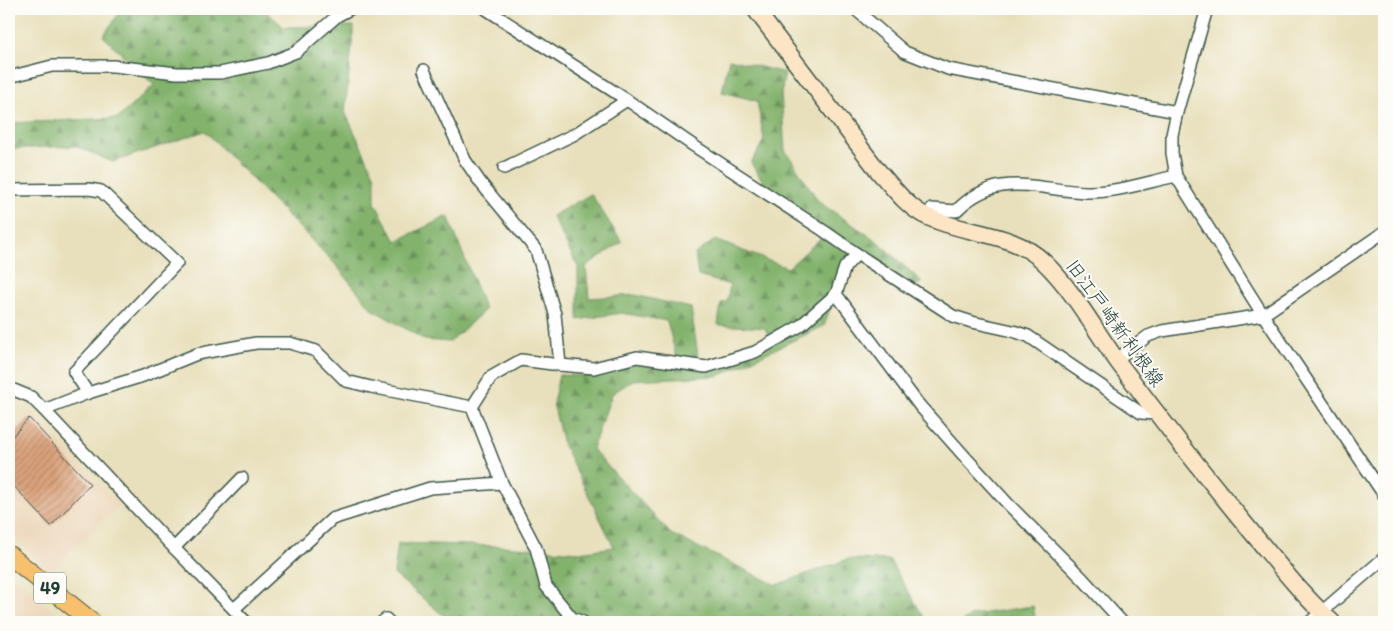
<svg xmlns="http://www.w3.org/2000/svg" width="1393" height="631" viewBox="0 0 1393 631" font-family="Itim,'Klee One',sans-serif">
<defs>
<pattern id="forest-firs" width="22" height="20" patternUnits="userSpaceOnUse" patternTransform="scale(1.25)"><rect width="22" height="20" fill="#82b26c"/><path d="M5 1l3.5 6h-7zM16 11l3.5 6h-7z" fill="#6a925a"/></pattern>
<pattern id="building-hatch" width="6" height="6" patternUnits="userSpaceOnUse" patternTransform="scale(1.25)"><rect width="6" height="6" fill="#dba27c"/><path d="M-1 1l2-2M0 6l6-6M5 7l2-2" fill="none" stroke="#b18566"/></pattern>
</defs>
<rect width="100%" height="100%" fill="#fdfcf7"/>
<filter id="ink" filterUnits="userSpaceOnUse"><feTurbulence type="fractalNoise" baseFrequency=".02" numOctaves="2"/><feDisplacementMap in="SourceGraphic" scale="10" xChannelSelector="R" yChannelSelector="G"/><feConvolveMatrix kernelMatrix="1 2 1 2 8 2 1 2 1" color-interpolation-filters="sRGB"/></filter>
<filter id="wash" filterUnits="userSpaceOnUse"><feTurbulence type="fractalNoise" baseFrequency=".0096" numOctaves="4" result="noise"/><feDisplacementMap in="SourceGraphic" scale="20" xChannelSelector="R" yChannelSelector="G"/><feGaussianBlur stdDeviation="1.12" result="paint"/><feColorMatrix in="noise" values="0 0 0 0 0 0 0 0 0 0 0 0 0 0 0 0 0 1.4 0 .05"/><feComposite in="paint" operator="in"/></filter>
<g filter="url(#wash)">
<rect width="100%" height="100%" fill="#e8e0bc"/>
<!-- built -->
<g fill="#edd7bb">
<path d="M 30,412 L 119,505 L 48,573 L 9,533 L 9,434 Z"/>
<path d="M 9,574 L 67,622 L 9,622 Z"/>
</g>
<!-- forest -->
<g fill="url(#forest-firs)" stroke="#507850">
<path d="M 117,9 L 162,9 L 165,12 L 169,9 L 263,9 L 284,27 L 354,26 L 345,112 L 375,176 L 375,203 L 396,241 L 448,216 L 485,310 L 450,342 L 425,340 L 372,309 L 335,264 L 205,131 L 113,162 L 75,146 L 9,149 L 9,123 L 118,118 L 154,85 L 103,36 L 120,12 Z"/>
<path d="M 729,59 L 785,73 L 781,94 L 785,150 L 819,202 L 877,241 L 922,282 L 907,293 L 857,255 L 845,267 L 824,326 L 718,376 L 633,380 L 612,394 L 592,449 L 671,534 L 776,585 L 848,559 L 889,560 L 927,622 L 518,622 L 508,615 L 501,622 L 451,622 L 394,574 L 398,543 L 502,546 L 579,552 L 614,547 L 563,444 L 553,403 L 559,375 L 591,376 L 641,358 L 679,367 L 667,321 L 621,313 L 578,320 L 578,267 L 552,216 L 591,194 L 622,242 L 586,266 L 589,298 L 635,295 L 691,308 L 700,369 L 772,344 L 765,328 L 718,325 L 721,303 L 727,302 L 730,285 L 698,276 L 695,254 L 715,240 L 788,268 L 823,236 L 776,202 L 751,163 L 764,140 L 757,101 L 722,92 Z"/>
<path d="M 1033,606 L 1036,622 L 961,622 L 972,615 Z"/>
</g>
<g id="blocks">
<!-- building -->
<path fill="url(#building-hatch)" d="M 29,418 L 90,484 L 51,526 L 9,481 L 9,440 Z"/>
</g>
</g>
<g filter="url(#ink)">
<use href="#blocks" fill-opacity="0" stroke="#3d5548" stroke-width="1"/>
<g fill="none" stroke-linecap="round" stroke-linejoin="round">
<defs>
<g id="street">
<path d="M 486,9 L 627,100 L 694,146 L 824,231 L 857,254 L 845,267 L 836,294 L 919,405 L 966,458 L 1008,504 L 1082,578 L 1122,622"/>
<path d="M 855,9 L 905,52 L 948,69 L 1177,112"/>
<path d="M 1207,9 L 1177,112 L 1172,135 L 1172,153 L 1176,176 L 1263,315 L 1384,495"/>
<path d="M 424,70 L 465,160 L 480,182 L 536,250 L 555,314 L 560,365"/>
<path d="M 9,77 L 52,66 L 113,66 L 177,73 L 220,73 L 268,63 L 296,52 L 337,16 L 350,9"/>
<path d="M 504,168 L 575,134 L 627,100"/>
<path d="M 9,190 L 89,189 L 101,191 L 177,263 L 74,372 L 88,393"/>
<path d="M 925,216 L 932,209 L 956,211 C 997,169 1036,190 1086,192 C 1116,193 1147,182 1176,176"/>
<path d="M 857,254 L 953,316 L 972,322 L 1013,331 L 1028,336 L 1141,413 L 1157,414"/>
<path d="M 1117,359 L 1148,336 L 1162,331 L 1263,315 L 1384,232"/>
<path d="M 9,388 L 31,397 L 44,410 L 174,548 L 246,622"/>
<path d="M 472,407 L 491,377 L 521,360 L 560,365 L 594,368 L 637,357 L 706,367 L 755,352 L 800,326 L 836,294"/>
<path d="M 44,410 L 88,393 L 143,376 L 197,354 L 256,343 L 290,343 L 316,351 L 346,381 L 371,387 L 472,407 L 502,483 L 536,548 L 546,586 L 572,618 L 583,622"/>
<path d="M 174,548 L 242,478"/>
<path d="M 234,609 L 332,519 L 430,488 L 502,483"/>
<path d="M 382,622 L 386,619 L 389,622"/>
<path d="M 1310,622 L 1384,558"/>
</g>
<path id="secondary" d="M 755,9 L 879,172 C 893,187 907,207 926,216 C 964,235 1012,231 1044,262 C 1074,291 1094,329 1118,362 C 1162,421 1207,478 1254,535 C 1279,565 1303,596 1332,622"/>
<path id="primary" d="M 9,555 L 92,622"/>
</defs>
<!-- street casing -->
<use href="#street" stroke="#3d5548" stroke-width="14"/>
<!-- secondary casing -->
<use href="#secondary" stroke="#3d5548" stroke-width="19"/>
<!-- primary casing -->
<use href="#primary" stroke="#3d5548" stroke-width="20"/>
<!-- street -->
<use href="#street" stroke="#fff" stroke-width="11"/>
<!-- secondary -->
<use href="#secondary" stroke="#fce5c4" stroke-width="16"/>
<!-- primary -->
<use href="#primary" stroke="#f8bf6c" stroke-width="18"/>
</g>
</g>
<g text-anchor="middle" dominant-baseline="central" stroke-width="4" stroke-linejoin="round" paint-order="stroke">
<!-- shield labels -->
<rect fill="#fdfcf7" stroke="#62766e" stroke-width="1" x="34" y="572.5" width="32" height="31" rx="4"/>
<g font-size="18" font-weight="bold" fill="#1f3d34">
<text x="50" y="588">49</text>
</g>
<!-- street labels -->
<g font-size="19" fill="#1f3d34" stroke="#fdfcf7">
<text transform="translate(1115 323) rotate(54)">旧江戸崎新利根線</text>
</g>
</g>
<!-- margin -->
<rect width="1393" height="631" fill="none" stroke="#fdfcf7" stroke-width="30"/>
</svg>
